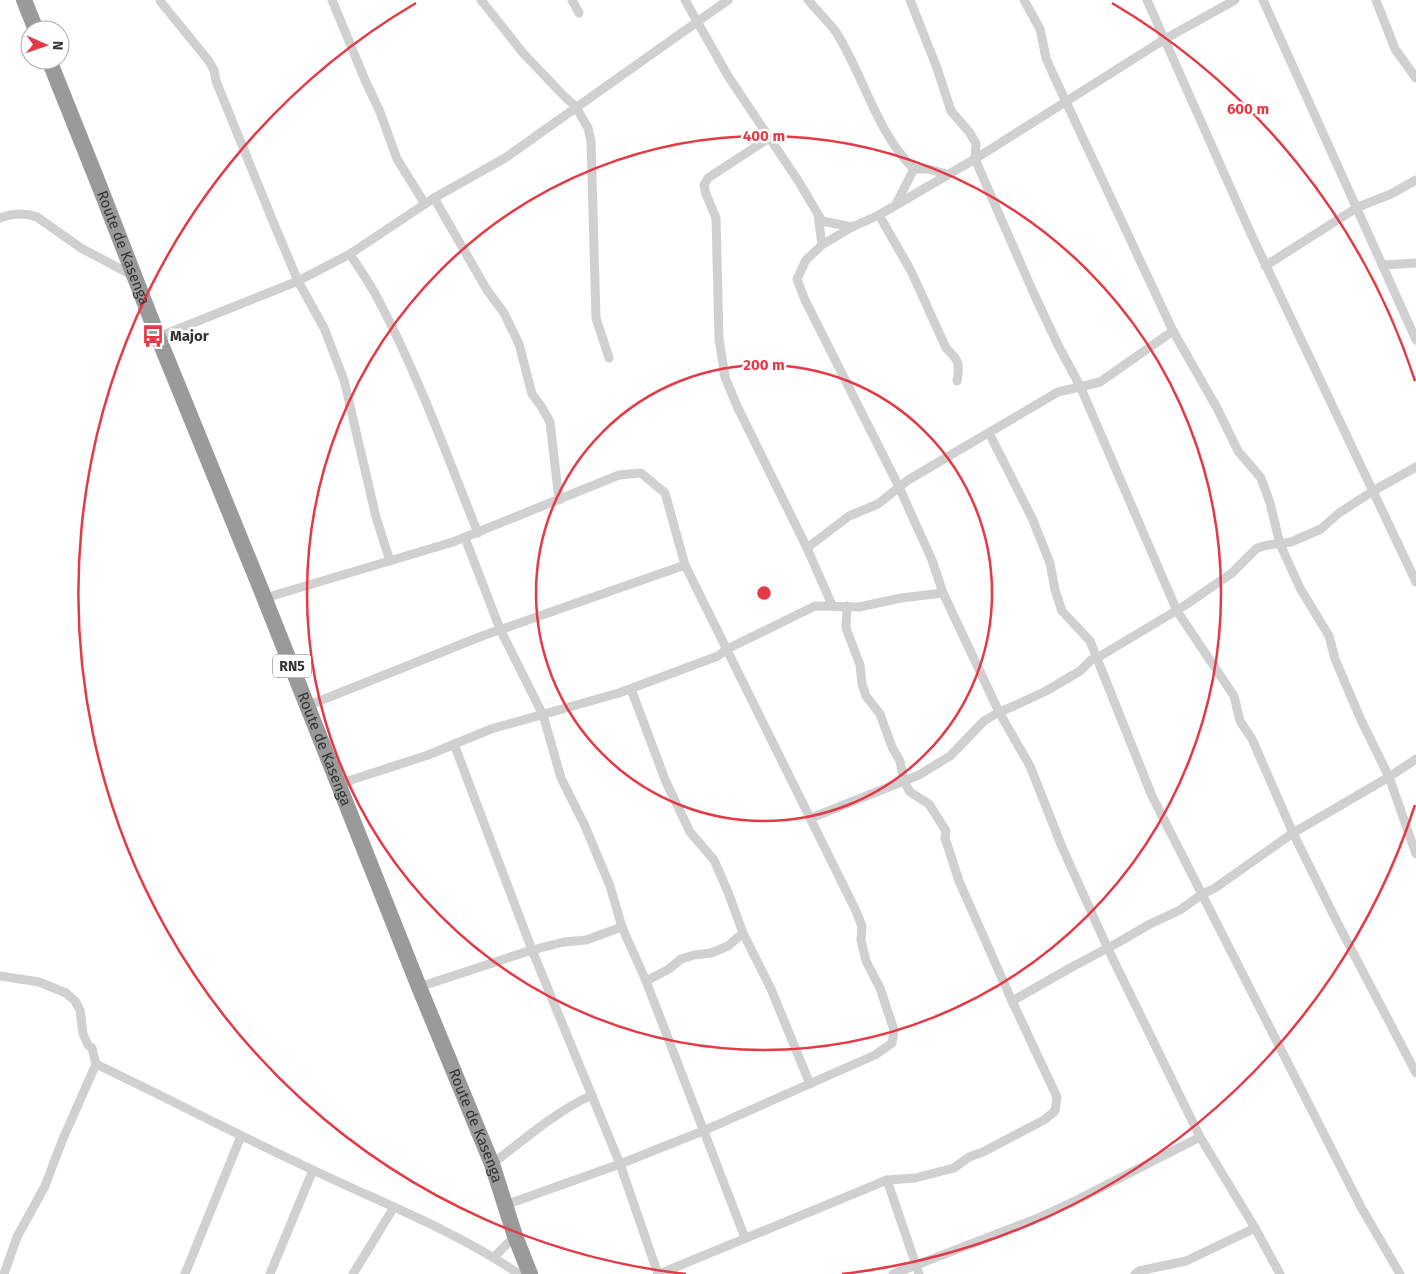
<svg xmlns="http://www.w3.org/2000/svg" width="1416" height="1274" viewBox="0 0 1416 1274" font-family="'Fira Sans',sans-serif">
<rect width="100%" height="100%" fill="#fff"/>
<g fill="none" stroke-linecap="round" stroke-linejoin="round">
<!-- street -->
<g stroke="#d0d0d0" stroke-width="9">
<path d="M 332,0 L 365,80 L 380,112 L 397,159 L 425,204"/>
<path d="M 481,0 L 523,53 L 564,96 L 576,107 L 588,128 L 591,141 L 596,318 L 609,358"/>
<path d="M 572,0 L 579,13"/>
<path d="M 685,0 L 728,76 L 799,182 L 822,221 L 852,227 L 879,215 L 975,159 L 1165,39 L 1235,0"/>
<path d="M 808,0 C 817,11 828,21 836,32 C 864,76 876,132 914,169 L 928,169 L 947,174"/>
<path d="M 910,0 L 937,68 L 951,111 L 970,133 L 976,144 L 975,159 L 1034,294 L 1058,345 L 1080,386 L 1177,611 L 1234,696 L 1240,721 L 1252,739 L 1293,833 L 1337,922 L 1416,1073"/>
<path d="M 1024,0 L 1040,29 L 1046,58 L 1053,74 L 1173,331 L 1217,408 L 1238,451 L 1261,478 L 1270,503 L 1280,544 L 1300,588 L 1329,636 L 1335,659 L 1361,720 L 1389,777 L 1416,854"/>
<path d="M 1147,0 L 1251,234 L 1416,582"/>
<path d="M 1263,0 L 1416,340"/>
<path d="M 1376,0 L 1395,49 L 1416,78"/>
<path d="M 160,1 L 208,60 L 214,70 L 216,81 L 272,219 L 298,281 L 324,328 L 344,380 L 376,517 L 390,561"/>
<path d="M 769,138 L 708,178 L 704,185 L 706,194 L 716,218 L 719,339 L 725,377 L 737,406 L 807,548 L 832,605"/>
<path d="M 434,198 L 487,290 L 504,313 L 519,344 L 532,394 L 541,406 L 550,422 L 559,500"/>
<path d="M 896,204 L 914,169"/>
<path d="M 818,215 L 822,245"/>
<path d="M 879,215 L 911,271 L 946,348 C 959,360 960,364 957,381"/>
<path d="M 0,218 C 13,213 24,212 37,217 L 81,248 L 132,275"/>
<path d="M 852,227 L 822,245 L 806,260 L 797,279 L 804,298 L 899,487 L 932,560 L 943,593 L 999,712 L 1030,766 L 1062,847 L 1108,949 L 1200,1137 L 1255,1228 L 1280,1274"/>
<path d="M 350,254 C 360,270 372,286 380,303 C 419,377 447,456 478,533"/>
<path d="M 1382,265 L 1416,263"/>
<path d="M 1265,266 L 1358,207 L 1391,194 L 1416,180"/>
<path d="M 158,337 L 298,281 L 350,254 L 434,198 L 505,158 L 728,0"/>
<path d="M 989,433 L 1032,518 L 1050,563 L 1055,590 L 1062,611 L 1090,641 L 1152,796 L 1361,1207 L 1400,1274"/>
<path d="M 465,538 L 500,629 L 543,715 L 561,778 L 585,826 L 610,886 L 622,927"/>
<path d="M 807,548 L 849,516 L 878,504 L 908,480 L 1058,392 L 1100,382 L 1173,331"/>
<path d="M 265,598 L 453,542 L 619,475 L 641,473 L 665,493 L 685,565 L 856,911 L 862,926 L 861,940 L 866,961 L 880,988 L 894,1030 L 892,1043 L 875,1055 L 703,1131 L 620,1164 L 505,1205"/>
<path d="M 631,689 L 666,782 L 690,832 L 714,860 L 728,892 L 743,933 L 771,989 L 810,1084"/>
<path d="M 307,706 L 482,636 L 685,565"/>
<path d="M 454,744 L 532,950 L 620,1164 L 658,1274"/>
<path d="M 339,784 L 428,755 L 491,729 L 619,693 L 718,656 L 727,649 L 815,606 L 859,607 L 901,598 L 943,593"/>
<path d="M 811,818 L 919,775 L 950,756 L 984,721 L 999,712 L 1014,706 L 1046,691 L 1080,671 L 1091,660 L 1097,658 L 1184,606 L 1232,573 L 1257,548 L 1268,545 L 1291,542 L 1321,529 L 1339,513 L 1373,491 L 1416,467"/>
<path d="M 0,976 L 39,982 L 66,993 L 75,1001 L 80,1010 L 83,1034 L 88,1045 L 92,1048 L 96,1064 C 169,1099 240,1136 313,1170 C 382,1203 456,1231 519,1274"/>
<path d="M 646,981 L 669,969 L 681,959 L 694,955 L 711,953 L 728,946 L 743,933"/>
<path d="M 419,987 L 532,950 L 564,942 L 586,940 L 622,927 L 646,981 L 745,1238"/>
<path d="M 1012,1001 L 1072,967 L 1119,942 L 1150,924 L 1180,910 L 1201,895 L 1215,888 L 1293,833 L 1389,777 L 1416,759"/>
<path d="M 492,1164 C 525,1139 555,1112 592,1095"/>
<path d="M 887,1180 L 919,1274"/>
<path d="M 494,1257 L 515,1236"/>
<path d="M 4,1274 L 17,1237 L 45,1186 L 62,1141 L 96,1064"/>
<path d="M 185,1274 L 241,1136"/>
<path d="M 270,1274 L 313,1170"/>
<path d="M 353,1274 L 394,1207"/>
<path d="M 659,1274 L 887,1180 L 915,1178 L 954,1168 L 969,1157 L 983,1152 L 1044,1120 L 1055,1111 L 1057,1097 L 1012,1001 L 959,881 L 945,838 L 946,831 L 929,804 L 910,792 L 904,781 L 900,761 L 892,747 L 880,714 L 866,696 L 862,684 L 860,665 L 846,628 L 847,606"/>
<path d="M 893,1274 L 1038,1218 L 1077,1200 L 1200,1137"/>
<path d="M 1135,1274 L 1139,1271 L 1186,1261 L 1255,1228"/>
</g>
<!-- highway -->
<g stroke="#9a9a9a" stroke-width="16">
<path d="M 24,0 L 36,30"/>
<path id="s1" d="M 49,60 L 99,185 L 158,337 L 258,582 L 419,987 L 492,1164 L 515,1236 L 530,1274"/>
</g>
</g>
<!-- distance rings -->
<g fill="none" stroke="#e63946" stroke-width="2.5">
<circle cx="764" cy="593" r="228"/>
<circle cx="764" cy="593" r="457"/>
<path d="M1415 805A685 685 0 0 1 842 1274M686 1274A685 685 0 0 1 416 3M1112 3A685 685 0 0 1 1415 381"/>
</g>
<!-- icons -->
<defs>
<symbol id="bus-bare" viewBox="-9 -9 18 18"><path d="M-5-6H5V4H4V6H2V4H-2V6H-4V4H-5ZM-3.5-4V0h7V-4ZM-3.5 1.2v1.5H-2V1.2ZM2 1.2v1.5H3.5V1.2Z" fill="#e63946" stroke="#fff" stroke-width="2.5" paint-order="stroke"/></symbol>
</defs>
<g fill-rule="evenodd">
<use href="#bus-bare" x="137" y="320" width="32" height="32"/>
</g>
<g text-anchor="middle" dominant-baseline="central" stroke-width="5" stroke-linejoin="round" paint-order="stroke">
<!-- shield labels -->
<rect fill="#fff" stroke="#707070" stroke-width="1" x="273" y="654.5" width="38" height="23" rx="4"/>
<g font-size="14" font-weight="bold" fill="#333">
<text x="292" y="666">RN5</text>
</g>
<!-- street labels -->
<g font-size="15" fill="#333" stroke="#fff">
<text stroke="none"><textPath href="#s1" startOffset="202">Route de Kasenga</textPath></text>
<text stroke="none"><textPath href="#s1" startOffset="742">Route de Kasenga</textPath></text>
<text stroke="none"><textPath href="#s1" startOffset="1148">Route de Kasenga</textPath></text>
</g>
<!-- poi labels -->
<g font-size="15" font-weight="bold" fill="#333" stroke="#fff" text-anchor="start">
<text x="170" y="336">Major</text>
</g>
</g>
<circle cx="764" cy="593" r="8" fill="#e63946" stroke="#fff" stroke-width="2.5"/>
<g font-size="15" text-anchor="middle" font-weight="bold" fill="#e63946" stroke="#fff" stroke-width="5" stroke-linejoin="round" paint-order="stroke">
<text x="1248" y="114">600 m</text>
<text x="764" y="141">400 m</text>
<text x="764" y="370">200 m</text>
</g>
<!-- north arrow -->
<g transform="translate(45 45) rotate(92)"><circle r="24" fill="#ffffff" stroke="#adadad"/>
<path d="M0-4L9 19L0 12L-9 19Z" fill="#e63946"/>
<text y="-8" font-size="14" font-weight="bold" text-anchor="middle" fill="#333333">N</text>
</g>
</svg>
